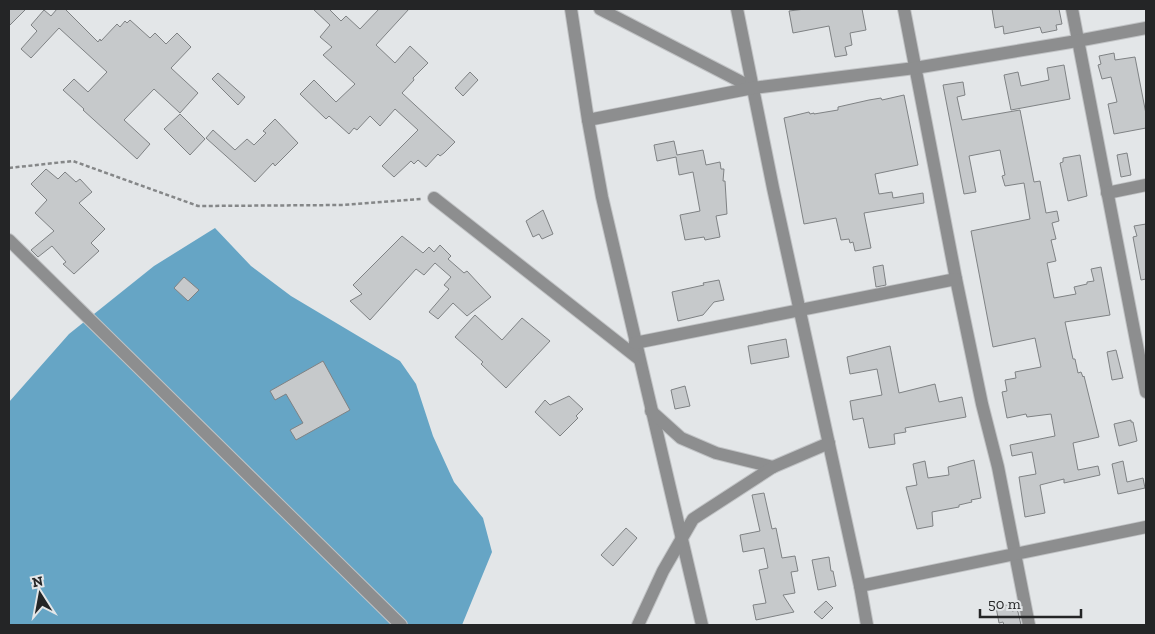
<svg xmlns="http://www.w3.org/2000/svg" width="1155" height="634" viewBox="0 0 1155 634" font-family="'Zilla Slab',serif">
<rect width="100%" height="100%" fill="#e3e6e8"/>
<!-- water -->
<path fill="#66a5c5" d="M 215,228 L 251,266 L 291,296 L 400,361 L 416,384 L 433,436 L 454,482 L 483,518 L 492,552 L 462,625 L 9,625 L 9,402 L 69,334 L 154,266 Z"/>
<!-- building -->
<g fill="#c6c9cb" stroke="#7f8284">
<path d="M 9,9 L 26,9 L 9,26 Z"/>
<path d="M 57,9 L 65,9 L 98,42 L 100,39 L 101,41 L 117,24 L 120,27 L 125,21 L 127,23 L 130,20 L 150,38 L 155,33 L 166,44 L 177,33 L 191,47 L 171,68 L 198,93 L 180,113 L 154,89 L 124,120 L 150,144 L 137,159 L 83,110 L 84,109 L 63,90 L 74,79 L 88,92 L 107,72 L 59,28 L 31,58 L 21,49 L 37,31 L 31,25 L 44,10 L 51,16 Z"/>
<path d="M 313,9 L 329,9 L 341,21 L 346,16 L 360,29 L 379,9 L 409,9 L 376,45 L 395,63 L 410,46 L 428,63 L 413,78 L 414,80 L 402,93 L 455,142 L 444,153 L 440,156 L 438,154 L 426,167 L 418,160 L 414,164 L 411,161 L 394,177 L 382,166 L 418,130 L 395,109 L 380,126 L 370,116 L 357,130 L 354,128 L 349,134 L 329,116 L 326,119 L 300,94 L 314,80 L 336,102 L 355,84 L 323,55 L 332,47 L 320,37 L 330,25 Z"/>
<path d="M 805,9 L 862,9 L 866,30 L 850,33 L 852,45 L 845,47 L 847,55 L 835,57 L 829,26 L 793,33 L 789,11 Z"/>
<path d="M 992,9 L 1059,9 L 1062,24 L 1056,25 L 1057,30 L 1042,33 L 1040,27 L 1004,34 L 1003,26 L 995,28 Z"/>
<path d="M 1114,53 L 1115,60 L 1135,57 L 1146,114 L 1146,128 L 1114,134 L 1108,104 L 1117,102 L 1111,77 L 1102,79 L 1098,65 L 1101,64 L 1099,56 Z"/>
<path d="M 1064,65 L 1070,99 L 1011,110 L 1004,75 L 1018,72 L 1021,86 L 1049,80 L 1047,68 Z"/>
<path d="M 470,72 L 478,80 L 463,96 L 455,88 Z"/>
<path d="M 218,73 L 245,97 L 238,105 L 212,79 Z"/>
<path d="M 963,82 L 965,95 L 957,97 L 962,120 L 1020,110 L 1034,182 L 1040,181 L 1046,213 L 1057,211 L 1059,221 L 1052,223 L 1056,239 L 1051,240 L 1056,261 L 1047,263 L 1054,298 L 1076,294 L 1074,287 L 1087,284 L 1087,282 L 1094,281 L 1091,269 L 1101,267 L 1110,315 L 1065,322 L 1073,359 L 1075,359 L 1078,373 L 1081,372 L 1083,377 L 1084,376 L 1099,437 L 1073,443 L 1078,470 L 1098,466 L 1100,475 L 1064,483 L 1064,479 L 1040,485 L 1045,513 L 1025,517 L 1019,477 L 1036,474 L 1032,452 L 1012,456 L 1010,445 L 1055,436 L 1051,414 L 1027,417 L 1026,414 L 1007,418 L 1002,392 L 1007,391 L 1005,380 L 1016,378 L 1015,372 L 1041,367 L 1035,338 L 993,347 L 971,231 L 1030,219 L 1024,183 L 1005,186 L 1002,176 L 1005,175 L 1000,150 L 969,156 L 976,192 L 964,194 L 943,85 Z"/>
<path d="M 904,95 L 918,165 L 875,174 L 879,194 L 892,192 L 893,198 L 923,193 L 924,203 L 864,213 L 871,248 L 855,251 L 853,242 L 850,243 L 849,239 L 841,240 L 836,218 L 804,224 L 784,118 L 809,112 L 810,114 L 814,113 L 814,114 L 838,110 L 838,107 L 869,100 L 881,98 L 882,100 Z"/>
<path d="M 180,114 L 205,139 L 190,155 L 164,129 Z"/>
<path d="M 275,119 L 298,143 L 275,166 L 273,163 L 255,182 L 206,138 L 213,130 L 235,150 L 247,139 L 254,145 L 266,133 L 263,131 Z"/>
<path d="M 674,141 L 677,155 L 703,150 L 706,165 L 720,162 L 721,169 L 724,169 L 723,181 L 725,181 L 727,214 L 716,216 L 720,237 L 705,240 L 704,237 L 685,240 L 680,215 L 700,211 L 693,172 L 679,175 L 676,157 L 657,161 L 654,145 Z"/>
<path d="M 1127,153 L 1131,175 L 1121,177 L 1117,155 Z"/>
<path d="M 1080,155 L 1087,196 L 1068,201 L 1060,163 L 1063,162 L 1063,158 Z"/>
<path d="M 46,169 L 58,179 L 65,172 L 76,182 L 80,179 L 92,192 L 79,203 L 105,229 L 91,243 L 99,251 L 74,274 L 63,264 L 66,262 L 52,246 L 38,257 L 31,250 L 54,231 L 35,213 L 47,200 L 31,184 Z"/>
<path d="M 543,210 L 553,234 L 542,239 L 539,234 L 533,237 L 526,221 Z"/>
<path d="M 1146,224 L 1146,279 L 1141,280 L 1133,237 L 1137,236 L 1134,226 Z"/>
<path d="M 402,236 L 423,253 L 429,247 L 434,252 L 440,245 L 451,256 L 448,259 L 464,273 L 467,271 L 491,297 L 467,316 L 453,303 L 438,319 L 429,312 L 449,289 L 444,285 L 451,277 L 435,263 L 424,275 L 416,269 L 370,320 L 350,301 L 362,294 L 353,285 Z"/>
<path d="M 883,265 L 886,285 L 876,287 L 873,267 Z"/>
<path d="M 184,277 L 199,290 L 188,301 L 174,288 Z"/>
<path d="M 719,280 L 724,300 L 714,302 L 703,315 L 678,321 L 672,292 L 704,285 L 703,283 Z"/>
<path d="M 475,315 L 502,340 L 522,318 L 550,341 L 506,388 L 481,364 L 483,362 L 455,337 Z"/>
<path d="M 786,339 L 789,357 L 751,364 L 748,346 Z"/>
<path d="M 890,346 L 899,393 L 935,384 L 939,402 L 962,397 L 966,417 L 905,428 L 906,432 L 894,434 L 895,444 L 869,448 L 863,418 L 853,420 L 850,401 L 882,395 L 877,369 L 850,374 L 847,357 Z"/>
<path d="M 1116,350 L 1123,378 L 1112,380 L 1107,352 Z"/>
<path d="M 323,361 L 350,410 L 296,440 L 290,430 L 303,423 L 286,394 L 275,400 L 270,391 Z"/>
<path d="M 685,386 L 690,406 L 675,409 L 671,390 Z"/>
<path d="M 569,396 L 583,409 L 576,416 L 578,418 L 560,436 L 535,412 L 545,400 L 550,405 Z"/>
<path d="M 1131,420 L 1131,422 L 1133,422 L 1137,441 L 1119,446 L 1114,424 Z"/>
<path d="M 974,460 L 981,498 L 971,500 L 972,502 L 959,505 L 959,507 L 932,512 L 933,526 L 917,529 L 906,487 L 917,485 L 913,464 L 925,461 L 928,478 L 949,475 L 948,467 Z"/>
<path d="M 1123,461 L 1127,482 L 1143,478 L 1145,488 L 1118,494 L 1112,464 Z"/>
<path d="M 764,493 L 772,529 L 776,528 L 782,558 L 795,556 L 798,571 L 791,572 L 795,593 L 783,595 L 794,612 L 756,620 L 753,605 L 766,603 L 759,570 L 768,568 L 764,548 L 743,552 L 740,535 L 760,531 L 752,495 Z"/>
<path d="M 626,528 L 637,538 L 613,566 L 601,555 Z"/>
<path d="M 829,557 L 831,571 L 833,571 L 836,586 L 818,590 L 812,560 Z"/>
<path d="M 826,601 L 833,608 L 822,619 L 814,612 Z"/>
<path d="M 1011,604 L 1012,611 L 1017,610 L 1018,612 L 1021,625 L 1004,625 L 1003,622 L 999,623 L 996,607 Z"/>
</g>
<g fill="none" stroke-linecap="round" stroke-linejoin="round">
<defs>
<g id="minor">
<path d="M 571,9 L 588,120 L 602,197 L 702,625"/>
<path d="M 600,9 L 753,88"/>
<path d="M 737,9 L 773,188 L 860,586 L 867,625"/>
<path d="M 904,9 L 956,279 L 982,404 L 998,467 L 1029,625"/>
<path d="M 1072,9 L 1146,392"/>
<path d="M 588,120 L 753,88 L 915,68 L 1077,41 L 1146,28"/>
<path d="M 1107,193 L 1146,185"/>
<path d="M 434,198 L 639,359"/>
<path d="M 9,240 L 401,625"/>
<path d="M 635,343 L 956,279"/>
<path d="M 651,411 L 681,438 L 716,453 L 773,467"/>
<path d="M 860,586 L 1146,527"/>
<path d="M 638,625 L 663,571 L 693,519 L 773,467 L 829,443"/>
</g>
</defs>
<!-- minor casing -->
<use href="#minor" stroke="#c1c3c5" stroke-width="14"/>
<!-- path -->
<path stroke="#858788" stroke-width="2.5" stroke-dasharray="4 2.5" stroke-linecap="butt" d="M 9,168 L 73,161 L 198,206 L 343,205 L 421,199"/>
<!-- minor -->
<use href="#minor" stroke="#8d8e8f" stroke-width="12"/>
</g>
<!-- border -->
<rect width="1155" height="634" fill="none" stroke="#242526" stroke-width="20"/>
<!-- north arrow -->
<g transform="translate(40 594) rotate(349)" stroke="#e3e6e8" stroke-width="4" paint-order="stroke">
<path d="M0-4L9 19L0 12L-9 19Z" fill="#242526"/>
<text y="-8" font-size="14" font-weight="bold" text-anchor="middle" fill="#242526">N</text>
</g>
<!-- scale -->
<path d="M980 609v8h101v-8" fill="none" stroke="#242526" stroke-width="2.5"/>
<text x="988" y="609" font-size="15" fill="#242526" stroke="#e3e6e8" stroke-width="4" paint-order="stroke">50 m</text>
</svg>
